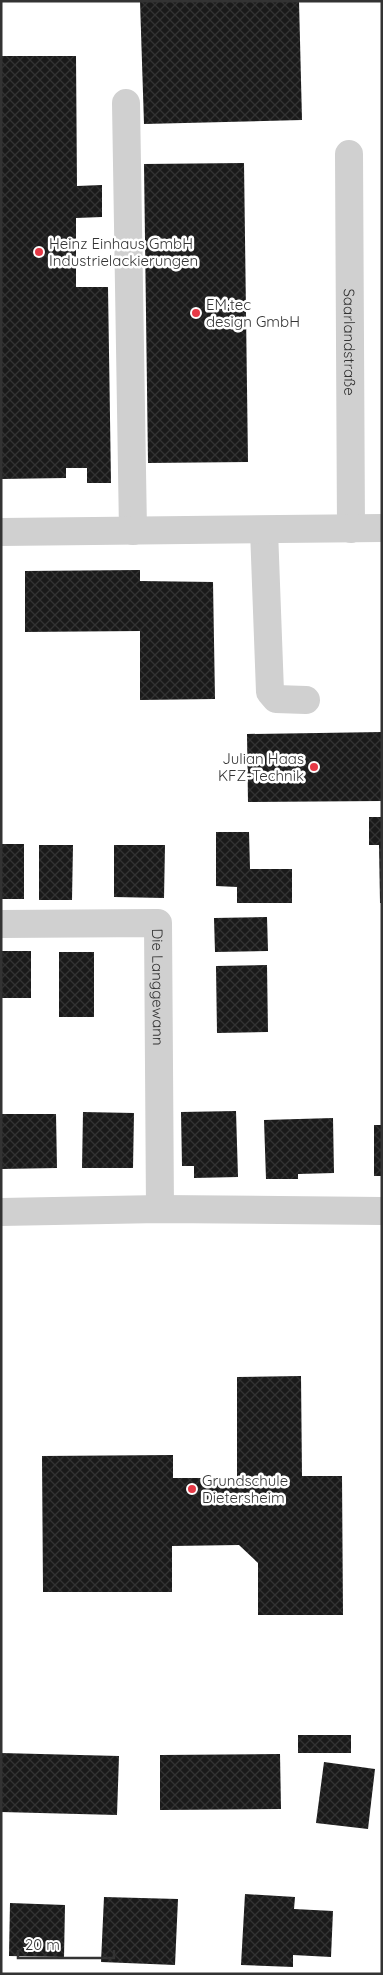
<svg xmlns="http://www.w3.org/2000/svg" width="383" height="1975" viewBox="0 0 383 1975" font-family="Quicksand,sans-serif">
<defs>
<pattern id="building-cross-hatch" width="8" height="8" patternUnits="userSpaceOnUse" patternTransform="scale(1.25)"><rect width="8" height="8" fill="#1a1a1a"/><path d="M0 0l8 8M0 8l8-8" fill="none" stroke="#333"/></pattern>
</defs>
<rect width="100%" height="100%" fill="#fff"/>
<!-- building -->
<g fill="url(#building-cross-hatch)">
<path d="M 140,1 L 299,1 L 302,120 L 144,124 Z"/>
<path d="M 1,56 L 76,56 L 77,186 L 102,185 L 102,217 L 76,218 L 76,287 L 108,287 L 111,483 L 87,483 L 87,468 L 66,468 L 66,478 L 1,479 Z"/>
<path d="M 244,163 L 248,462 L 148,463 L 144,164 Z"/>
<path d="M 140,570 L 140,581 L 213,582 L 215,699 L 140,700 L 140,631 L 25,632 L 25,571 Z"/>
<path d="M 382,732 L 382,801 L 248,802 L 247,734 Z"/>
<path d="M 369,817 L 382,817 L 382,903 L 380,903 L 379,845 L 369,845 Z"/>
<path d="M 216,832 L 249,832 L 250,869 L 292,869 L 292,903 L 237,903 L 237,887 L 216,886 Z"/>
<rect x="1" y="844" width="23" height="55"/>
<path d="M 39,845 L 73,845 L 72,900 L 39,900 Z"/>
<path d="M 114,845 L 165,845 L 164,898 L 114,897 Z"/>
<path d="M 267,917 L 268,951 L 215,952 L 214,918 Z"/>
<rect x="1" y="951" width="30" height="47"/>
<rect x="59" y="952" width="35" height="65"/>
<path d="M 267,965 L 268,1032 L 217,1033 L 216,966 Z"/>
<path d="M 236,1111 L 238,1177 L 194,1178 L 194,1166 L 182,1166 L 181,1112 Z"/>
<path d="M 83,1112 L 134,1113 L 133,1168 L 82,1168 Z"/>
<path d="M 1,1114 L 56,1114 L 57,1168 L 1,1169 Z"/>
<path d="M 333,1118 L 334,1173 L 298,1174 L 298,1179 L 266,1179 L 264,1120 Z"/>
<rect x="374" y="1125" width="8" height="51"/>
<path d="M 301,1376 L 302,1476 L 342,1476 L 343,1615 L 258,1615 L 258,1563 L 239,1545 L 172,1546 L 172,1592 L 43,1592 L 42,1456 L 173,1455 L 173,1478 L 237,1478 L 237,1377 Z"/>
<rect x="298" y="1735" width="53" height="18"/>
<path d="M 1,1753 L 119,1756 L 117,1815 L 1,1812 Z"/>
<path d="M 280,1754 L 281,1809 L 160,1810 L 160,1755 Z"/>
<path d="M 324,1762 L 375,1769 L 368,1829 L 316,1823 Z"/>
<path d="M 245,1894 L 295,1897 L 294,1909 L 333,1911 L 331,1957 L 293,1955 L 293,1967 L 241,1965 Z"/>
<path d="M 104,1897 L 178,1899 L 175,1965 L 101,1962 Z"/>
<path d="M 10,1903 L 65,1905 L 64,1957 L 9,1956 Z"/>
</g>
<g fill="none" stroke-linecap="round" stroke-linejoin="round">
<!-- minor -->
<g stroke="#d0d0d0" stroke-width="28">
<path d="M 126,103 L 133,531"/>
<path id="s1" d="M 349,154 L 351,529"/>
<path d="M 264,530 L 270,692 L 276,699 L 306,700"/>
<path d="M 1,532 L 382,528"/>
<path id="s2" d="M 1,924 L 158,923 L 160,1209"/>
<path d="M 1,1212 L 160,1209 L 382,1211"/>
</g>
</g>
<!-- markers -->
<g fill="#e63946" stroke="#fff" stroke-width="2">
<circle cx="39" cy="252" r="5"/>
<circle cx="196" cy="313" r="5"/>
<circle cx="314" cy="767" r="5"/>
<circle cx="192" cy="1489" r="5"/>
</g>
<g text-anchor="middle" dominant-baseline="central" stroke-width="5" stroke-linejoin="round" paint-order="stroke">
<!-- poi labels -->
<g font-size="15" fill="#333" stroke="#fff" text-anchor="start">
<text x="49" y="243">Heinz Einhaus GmbH<tspan x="49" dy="17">Industrielackierungen</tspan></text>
<text x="206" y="304">EM.tec<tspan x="206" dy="17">design GmbH</tspan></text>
<text x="304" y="758" text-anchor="end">Julian Haas<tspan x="304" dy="17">KFZ-Technik</tspan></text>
<text x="202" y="1480">Grundschule<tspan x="202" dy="17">Dietersheim</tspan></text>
</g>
<!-- street labels -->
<g font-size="15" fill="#333" stroke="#fff">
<text stroke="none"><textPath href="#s1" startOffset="188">Saarlandstraße</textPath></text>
<text stroke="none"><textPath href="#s2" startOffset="221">Die Langgewann</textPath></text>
</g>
</g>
<!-- border -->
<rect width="383" height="1975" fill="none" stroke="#333333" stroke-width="5"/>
<!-- scale -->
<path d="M18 1950v8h96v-8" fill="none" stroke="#333333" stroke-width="2.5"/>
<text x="25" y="1950" font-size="15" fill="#333333" stroke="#ffffff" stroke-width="4" paint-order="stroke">20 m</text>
</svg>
